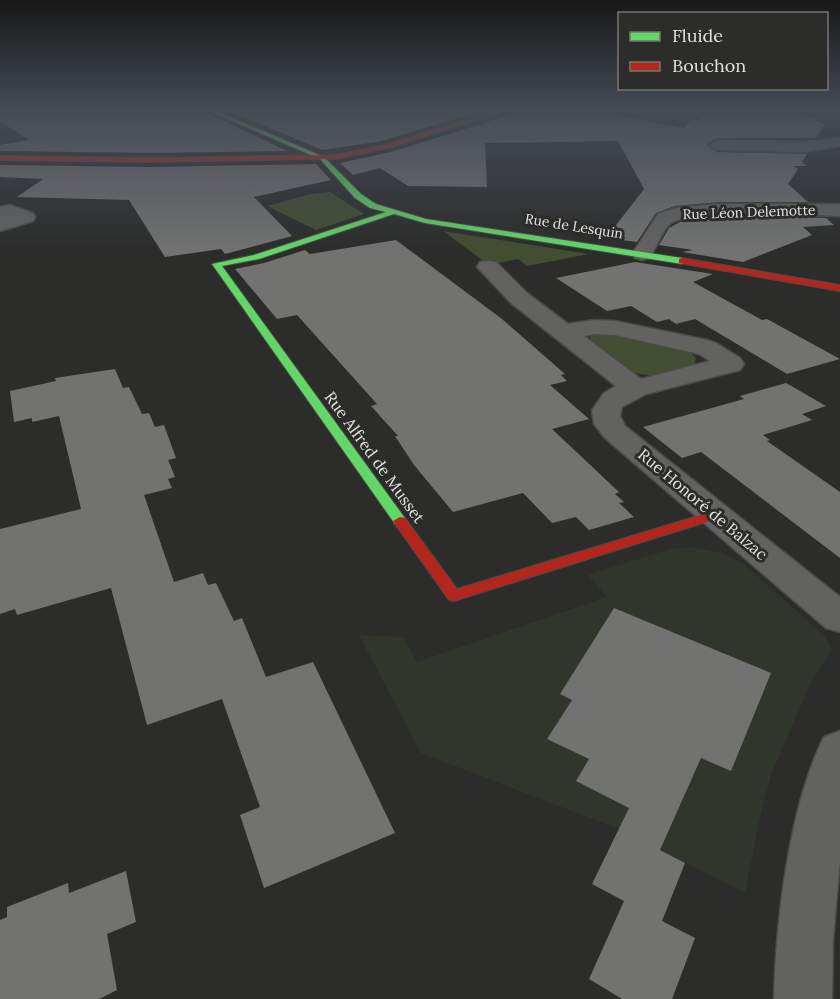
<svg xmlns="http://www.w3.org/2000/svg" width="840" height="999" viewBox="0 0 840 999" font-family="Lora,serif">
<rect width="100%" height="100%" fill="#2c2c2b"/>
<!-- built -->
<path fill="#31362d" d="M 693,547 L 724,554 L 744,564 L 824,635 L 832,649 L 811,683 L 772,772 L 760,817 L 745,893 L 619,829 L 421,753 L 359,635 L 403,637 L 417,662 L 607,597 L 588,575 L 670,549 Z"/>
<!-- green -->
<g fill="#424d31">
<path d="M 330,192 L 364,214 L 316,230 L 267,206 L 311,194 Z"/>
<path d="M 443,231 L 589,254 L 527,266 L 518,259 L 489,265 Z"/>
<path d="M 602,332 L 687,350 L 696,358 L 694,366 L 657,376 L 640,374 L 632,372 L 589,342 L 591,335 Z"/>
</g>
<!-- building -->
<g fill="#727271">
<path d="M 0,110 L 201,110 L 287,151 L 152,153 L 0,151 L 0,145 L 29,140 L 0,121 Z"/>
<path d="M 227,110 L 484,110 L 382,141 L 322,150 Z"/>
<path d="M 514,110 L 599,110 L 599,112 L 684,128 L 691,120 L 700,121 L 710,110 L 743,110 L 818,118 L 815,121 L 825,124 L 816,138 L 717,138 L 707,144 L 717,152 L 807,154 L 802,162 L 807,166 L 794,166 L 798,169 L 788,184 L 808,202 L 720,202 L 675,206 L 656,213 L 637,242 L 606,238 L 644,189 L 618,141 L 485,143 L 487,187 L 408,186 L 380,168 L 353,175 L 340,163 L 391,152 L 511,115 Z"/>
<path d="M 316,164 L 331,180 L 254,197 L 292,236 L 225,254 L 221,249 L 165,257 L 129,200 L 17,197 L 43,179 L 0,177 L 0,165 L 152,167 Z"/>
<path d="M 751,216 L 826,218 L 834,225 L 803,227 L 812,235 L 743,262 L 682,252 L 693,250 L 659,245 L 669,228 L 682,221 Z"/>
<path d="M 396,240 L 502,319 L 565,374 L 561,375 L 567,381 L 550,385 L 589,419 L 552,429 L 619,492 L 615,494 L 624,502 L 619,503 L 634,517 L 589,530 L 576,517 L 552,523 L 523,493 L 453,512 L 414,465 L 395,436 L 398,436 L 371,406 L 377,404 L 297,315 L 277,319 L 235,269 L 264,263 L 305,250 L 310,254 Z"/>
<path d="M 635,262 L 713,274 L 693,282 L 762,320 L 767,319 L 840,359 L 787,374 L 695,319 L 676,324 L 669,319 L 657,322 L 631,306 L 607,311 L 556,278 Z"/>
<path d="M 115,369 L 123,388 L 129,387 L 142,414 L 149,413 L 155,427 L 164,425 L 176,458 L 168,460 L 175,477 L 168,479 L 172,488 L 144,495 L 174,582 L 203,573 L 208,585 L 216,583 L 234,621 L 242,618 L 266,677 L 313,662 L 395,833 L 264,888 L 240,815 L 260,807 L 222,699 L 147,725 L 111,588 L 17,615 L 15,609 L 0,614 L 0,529 L 81,509 L 59,416 L 32,422 L 32,418 L 14,422 L 10,391 L 56,381 L 55,378 Z"/>
<path d="M 786,383 L 826,406 L 802,414 L 812,420 L 763,435 L 770,440 L 767,441 L 840,492 L 840,558 L 701,452 L 682,458 L 643,427 L 744,399 L 740,396 Z"/>
<path d="M 614,608 L 771,673 L 731,771 L 701,758 L 660,850 L 685,863 L 662,921 L 695,938 L 672,999 L 622,999 L 589,979 L 624,901 L 592,884 L 629,808 L 576,781 L 589,759 L 547,739 L 572,700 L 560,694 Z"/>
<path d="M 126,871 L 136,922 L 107,934 L 117,990 L 99,999 L 0,999 L 0,920 L 7,917 L 7,907 L 68,883 L 69,893 Z"/>
</g>
<g fill="none" stroke-linecap="round" stroke-linejoin="round">
<defs>
<g id="street">
<path d="M 840,138 L 840,146 L 804,152 L 717,150 L 709,145 L 717,140 L 804,142 Z"/>
<path d="M 720,204 L 840,204 L 840,216 C 812,215 687,210 671,223 C 661,231 657,248 649,258 L 642,260 L 635,258 L 632,254 L 658,214 L 676,208 Z"/>
<path d="M 10,205 L 33,213 L 35,217 L 33,221 L 0,231 L 0,219 L 3,218 L 0,219 L 0,207 Z"/>
<path d="M 488,261 L 496,262 L 527,293 L 568,324 L 594,320 L 615,321 L 707,340 L 716,343 L 740,358 L 744,364 L 740,370 L 646,394 L 622,407 L 620,416 L 625,426 L 840,597 L 840,632 L 826,628 L 605,438 L 594,424 L 592,410 L 604,393 L 616,386 L 511,303 L 477,267 L 480,262 ZM 594,334 L 615,335 L 699,354 L 710,361 L 641,379 L 584,336 Z"/>
<path d="M 840,731 L 840,860 L 833,940 L 832,999 L 774,999 C 776,920 789,807 824,737 Z"/>
</g>
<path id="fast" d="M 207,110 L 214,110 L 324,157 L 361,194 L 376,204 L 426,219 L 682,258 L 686,261 L 682,264 L 425,223 L 394,214 L 259,259 L 222,266 L 407,521 L 400,525 L 395,524 L 212,264 L 254,255 L 386,212 L 370,208 L 355,198 L 320,159 Z"/>
<g id="jam">
<path d="M 500,110 L 508,110 L 388,148 L 335,159 L 152,162 L 0,160 L 0,156 L 152,158 L 335,155 L 385,145 Z"/>
<path d="M 682,258 L 840,285 L 840,291 L 679,263 L 679,259 Z"/>
<path d="M 714,511 L 719,512 L 721,515 L 719,518 L 454,601 L 449,600 L 393,521 L 400,517 L 405,518 L 457,589 Z"/>
</g>
</defs>
<!-- street casing -->
<use href="#street" stroke="#4a4a49" stroke-width="3"/>
<!-- fast casing -->
<use href="#fast" stroke="#4a4a49" stroke-width="2"/>
<!-- jam casing -->
<use href="#jam" stroke="#4a4a49" stroke-width="2"/>
<!-- street -->
<use href="#street" fill="#626261" fill-rule="evenodd"/>
<!-- fast -->
<use href="#fast" fill="#63d668" fill-rule="evenodd"/>
<!-- jam -->
<use href="#jam" fill="#b3261e" fill-rule="evenodd"/>
</g>
<!-- sky -->
<linearGradient id="sky" x2="0" y2="1"><stop stop-color="#181818"/><stop offset="0.44" stop-color="#454b55"/><stop offset="1" stop-color="#454b55" stop-opacity="0"/></linearGradient>
<rect width="840" height="250" fill="url(#sky)"/>
<g text-anchor="middle" dominant-baseline="central" stroke-width="6" stroke-linejoin="round" paint-order="stroke">
<!-- far-street labels -->
<g font-size="14" fill="#e2e3e1" stroke="#2c2d2a">
<text transform="translate(749 212) rotate(-2)">Rue Léon Delemotte</text>
<text transform="translate(574 226) rotate(9)">Rue de Lesquin</text>
</g>
<!-- street labels -->
<g font-size="16" fill="#e2e3e1" stroke="#2c2d2a">
<text transform="translate(375 457) rotate(54)">Rue Alfred de Musset</text>
<text transform="translate(703 504) rotate(40)">Rue Honoré de Balzac</text>
</g>
</g>
<!-- legend -->
<rect x="618" y="12" width="210" height="78" fill="#2c2d2a" stroke="#757673" stroke-width="1.5"/>
<rect x="630" y="32" width="30" height="9" fill="#63d668" stroke="#757673" stroke-width="1.5"/>
<text x="672" y="42" font-size="18" fill="#e2e3e1">Fluide</text>
<rect x="630" y="62" width="30" height="9" fill="#b3261e" stroke="#757673" stroke-width="1.5"/>
<text x="672" y="72" font-size="18" fill="#e2e3e1">Bouchon</text>
</svg>
